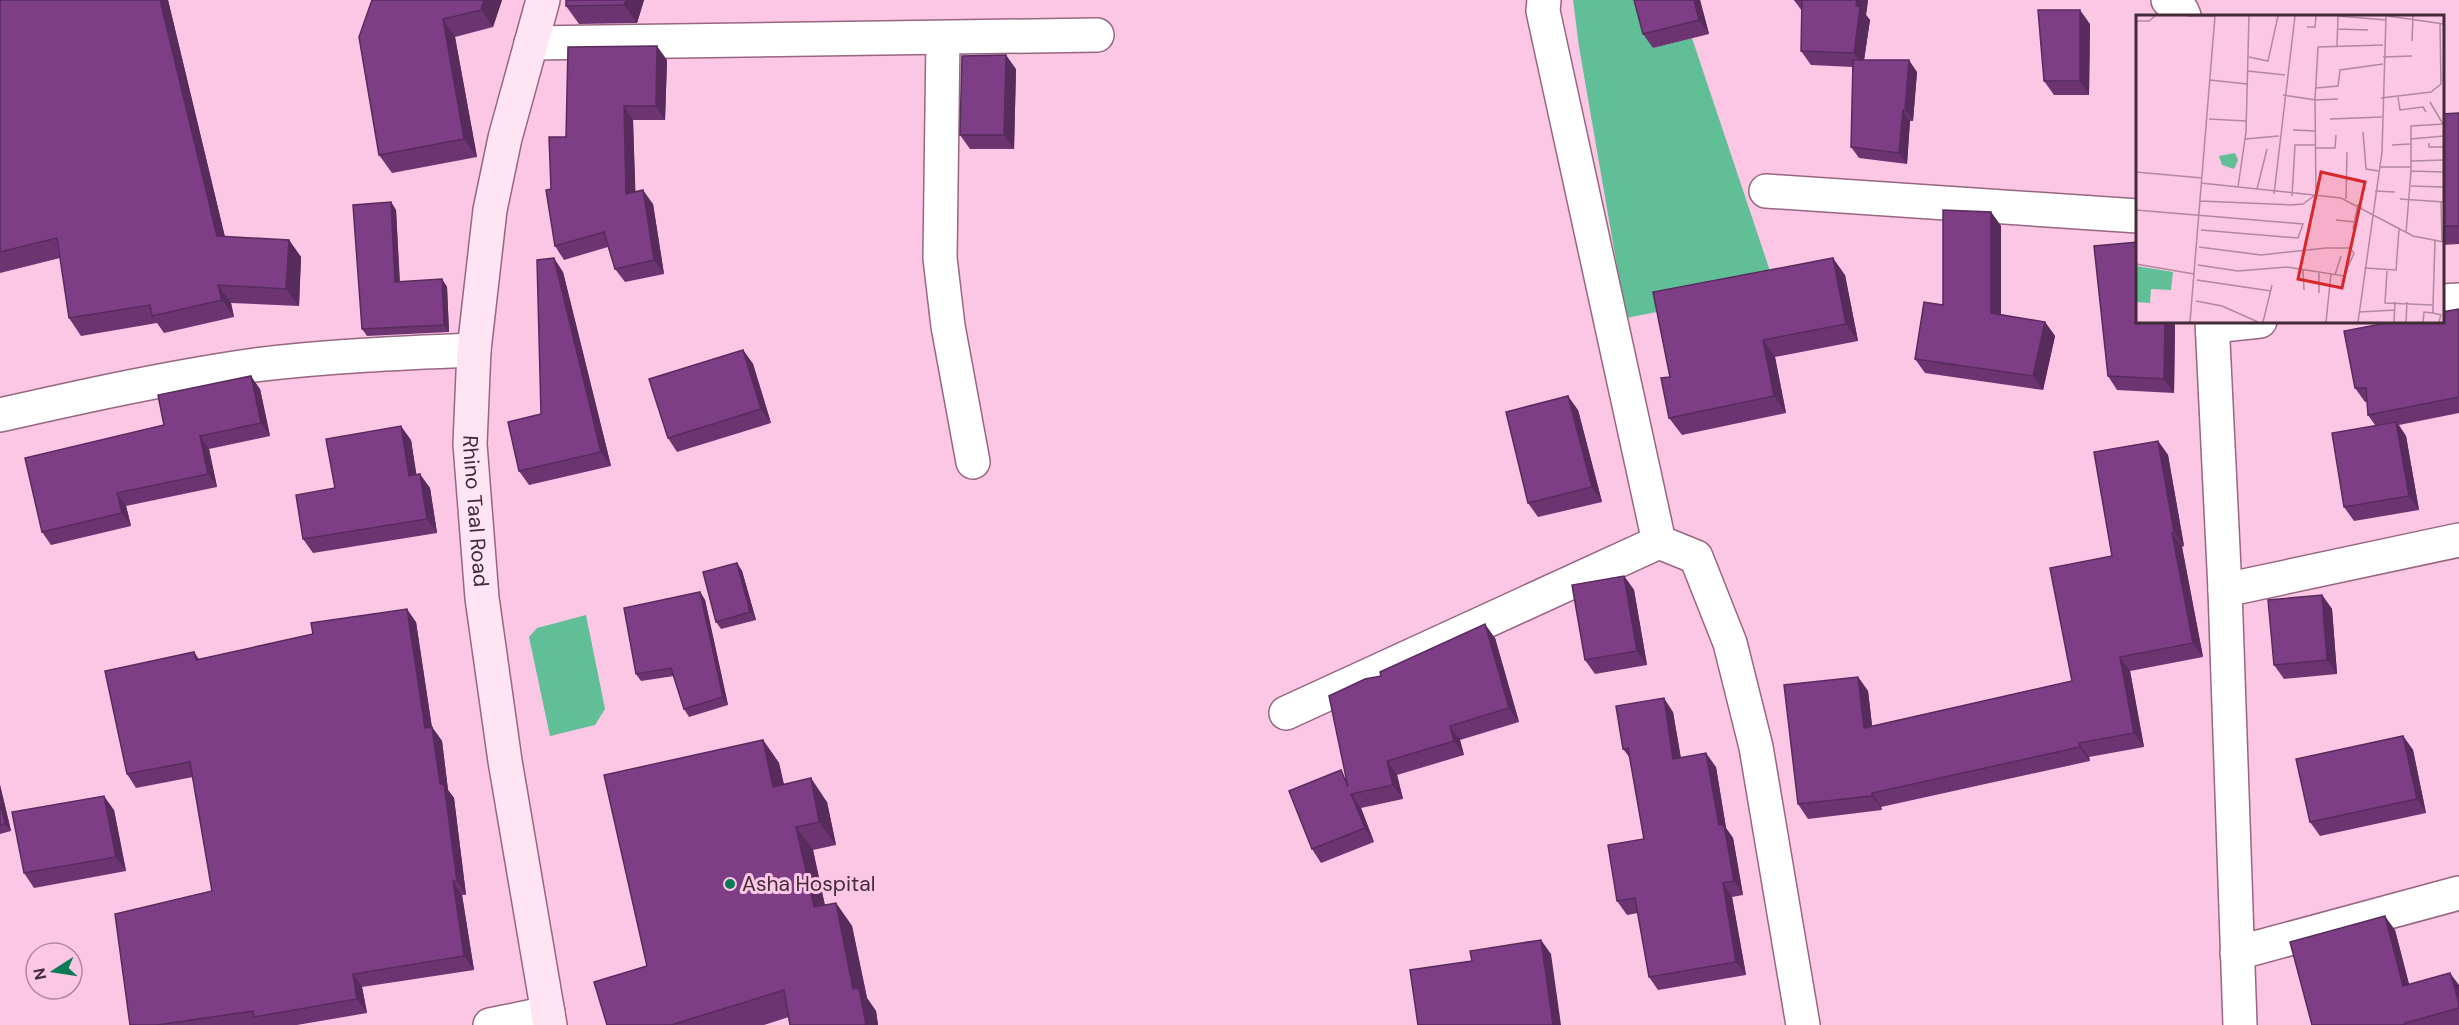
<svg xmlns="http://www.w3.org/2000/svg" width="2459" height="1025" viewBox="0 0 2459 1025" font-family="'DM Sans',sans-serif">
<rect width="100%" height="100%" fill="#fcc6e5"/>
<!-- green -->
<g fill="#60bf96">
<path d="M 1573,0 L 1640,0 L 1653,48 L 1692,38 L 1776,289 L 1626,318 L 1579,47 Z"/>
<path d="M 586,615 L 605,709 L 595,725 L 550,736 L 529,637 L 537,628 Z"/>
</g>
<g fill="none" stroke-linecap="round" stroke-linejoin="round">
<defs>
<g id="street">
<path d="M 1544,0 L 1543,11 L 1659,542 L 1696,557 L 1730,643 L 1756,747 L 1803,1025"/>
<path d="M 2168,0 L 2182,11 L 2184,16"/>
<path d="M 943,38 L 940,258 L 948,326 L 973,462"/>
<path d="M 531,43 L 1097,35"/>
<path d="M 1766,191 L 2138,216"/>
<path d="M 2442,301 L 2459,300"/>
<path d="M 2212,321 L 2225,590 L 2240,1025"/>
<path d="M 2213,326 L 2260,321"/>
<path d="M 0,415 C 84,396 170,377 255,365 C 328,356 400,353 474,350"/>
<path d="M 2225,590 L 2459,540"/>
<path d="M 1286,713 L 1659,542"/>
<path d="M 2237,953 L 2459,893"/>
<path d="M 490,1025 L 548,1013"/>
</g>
<g id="secondary">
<path id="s1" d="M 543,0 L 505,138 L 490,210 L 474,350 L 470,444 L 482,598 L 505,761 L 550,1025"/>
</g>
</defs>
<!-- street casing -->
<use href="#street" stroke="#966682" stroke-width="36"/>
<!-- secondary casing -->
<use href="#secondary" stroke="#966682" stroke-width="36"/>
<!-- street -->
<use href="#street" stroke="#fff" stroke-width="33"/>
<!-- secondary -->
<use href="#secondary" stroke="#ffe5f4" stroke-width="33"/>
</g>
<!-- wall -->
<g fill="#6c3572">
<path d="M 0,0 L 168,0 L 225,237 L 289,240 L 301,257 L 299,306 L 231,303 L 234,317 L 164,333 L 157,323 L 81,336 L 69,318 L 60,258 L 0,273 Z"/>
<path d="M 372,0 L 502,0 L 493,27 L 455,37 L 477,157 L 392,173 L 379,155 Z"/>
<path d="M 644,0 L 637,23 L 579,24 L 566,6 Z"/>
<path d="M 1700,0 L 1709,34 L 1653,48 L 1643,34 Z"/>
<path d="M 1794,0 L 1868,0 L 1866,15 L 1870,20 L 1864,60 L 1917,72 L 1913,121 L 1910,121 L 1907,164 L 1859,158 L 1851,147 L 1853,67 L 1811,65 L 1801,51 L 1802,11 Z"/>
<path d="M 2090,24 L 2089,95 L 2054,95 L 2044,81 Z"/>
<path d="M 667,60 L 665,120 L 633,120 L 635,192 L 653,204 L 664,274 L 625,282 L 615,269 L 608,247 L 564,260 L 555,246 L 551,189 L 566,137 Z"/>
<path d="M 1016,69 L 1014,149 L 970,149 L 960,135 Z"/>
<path d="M 2459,113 L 2459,244 L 2442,245 L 2442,114 Z"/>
<path d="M 391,202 L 396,210 L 400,282 L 442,279 L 447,287 L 449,332 L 367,336 L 362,329 Z"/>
<path d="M 1991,212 L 2001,226 L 2001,315 L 2045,322 L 2055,336 L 2043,390 L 1925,373 L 1915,359 Z"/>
<path d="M 563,272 L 611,466 L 529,485 L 519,471 L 541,414 Z"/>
<path d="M 1845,275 L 1858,341 L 1775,357 L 1786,413 L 1682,435 L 1669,418 L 1670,377 Z"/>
<path d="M 2459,309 L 2459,413 L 2399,425 L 2406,436 L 2419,510 L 2354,521 L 2344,507 L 2375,425 L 2368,415 L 2367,402 L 2365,402 L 2355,388 Z"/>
<path d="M 2138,321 L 2172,321 L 2175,325 L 2174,393 L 2117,390 L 2108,376 Z"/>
<path d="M 743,350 L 753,364 L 771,423 L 677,452 L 668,438 Z"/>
<path d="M 260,389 L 270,436 L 209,449 L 217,487 L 126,506 L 131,526 L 51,545 L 42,532 Z"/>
<path d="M 1578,410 L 1602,502 L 1538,517 L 1528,503 Z"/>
<path d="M 411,440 L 416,475 L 430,488 L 437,533 L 313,553 L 303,539 L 335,488 Z"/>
<path d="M 2158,441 L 2168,455 L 2184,546 L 2182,547 L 2203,657 L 2130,671 L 2144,747 L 2089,757 L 2090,761 L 1881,807 L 1882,810 L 1808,819 L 1798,804 L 1858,677 L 1868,691 L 1872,726 L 2072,681 L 2112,556 Z"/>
<path d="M 737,563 L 742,571 L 756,620 L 721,629 L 716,622 Z"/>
<path d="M 1624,576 L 1634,590 L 1647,665 L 1595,674 L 1585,660 Z"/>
<path d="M 700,592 L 705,600 L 728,705 L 689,717 L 684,709 L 674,676 L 641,681 L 636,674 Z"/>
<path d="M 2322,595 L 2332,609 L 2337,674 L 2284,679 L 2274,665 Z"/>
<path d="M 416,622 L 432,727 L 442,741 L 448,790 L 454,798 L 466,895 L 462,895 L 474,970 L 362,987 L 367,1013 L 297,1025 L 130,1025 L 212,891 L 193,777 L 136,788 L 127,774 L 194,652 L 199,659 Z"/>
<path d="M 1495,638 L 1519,722 L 1460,740 L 1464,755 L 1397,775 L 1403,799 L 1361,808 L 1374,842 L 1321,863 L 1312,849 L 1346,777 L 1381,676 Z"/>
<path d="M 1673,712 L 1681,758 L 1716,767 L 1726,828 L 1733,838 L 1743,895 L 1732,897 L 1746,975 L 1658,990 L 1649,977 L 1638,913 L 1627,915 L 1617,901 L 1644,839 L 1630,758 L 1623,749 Z"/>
<path d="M 2403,736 L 2413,750 L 2426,813 L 2320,836 L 2310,822 Z"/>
<path d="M 763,740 L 779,763 L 784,784 L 827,802 L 836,845 L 813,850 L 825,905 L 836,903 L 852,926 L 867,998 L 876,1011 L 878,1025 L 790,1025 L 789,1017 L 764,1025 L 607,1025 L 647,966 Z"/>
<path d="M 0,785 L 11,831 L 0,834 Z"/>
<path d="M 114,810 L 126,871 L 34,888 L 24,873 Z"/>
<path d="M 2395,930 L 2409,984 L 2459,985 L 2459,1025 L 2312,1025 Z"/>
</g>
<!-- shaded-wall -->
<g fill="#582b5d">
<path d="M 160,0 L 168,0 L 229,254 L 217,236 Z"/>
<path d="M 484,0 L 502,0 L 493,27 L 481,10 Z"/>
<path d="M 626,0 L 644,0 L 637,23 L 624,5 Z"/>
<path d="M 1694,0 L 1700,0 L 1709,34 L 1699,20 Z"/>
<path d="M 1857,0 L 1868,0 L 1866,15 L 1870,20 L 1863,67 L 1854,53 Z"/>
<path d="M 2080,10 L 2090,24 L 2089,95 L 2080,81 Z"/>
<path d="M 443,19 L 455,37 L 477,157 L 464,139 Z"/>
<path d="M 657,46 L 667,60 L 665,120 L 656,106 Z"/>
<path d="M 1006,55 L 1016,69 L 1014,149 L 1004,135 Z"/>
<path d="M 1909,60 L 1917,72 L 1913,121 L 1905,110 Z"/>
<path d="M 624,106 L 633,120 L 636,207 L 626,194 Z"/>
<path d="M 1903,110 L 1910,121 L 1907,164 L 1899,153 Z"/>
<path d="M 643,190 L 653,204 L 664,274 L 654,260 Z"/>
<path d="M 391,202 L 396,210 L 400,290 L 395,282 Z"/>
<path d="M 1991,212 L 2001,226 L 2001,327 L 1991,313 Z"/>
<path d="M 289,240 L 301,257 L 299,306 L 286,289 Z"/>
<path d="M 554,258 L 563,272 L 611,466 L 601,452 Z"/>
<path d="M 1833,258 L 1845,275 L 1858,341 L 1846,324 Z"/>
<path d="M 442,279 L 447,287 L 449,332 L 444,325 Z"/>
<path d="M 218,285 L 231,303 L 234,317 L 222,300 Z"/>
<path d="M 2165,321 L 2172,321 L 2175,325 L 2174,393 L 2164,379 Z"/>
<path d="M 2045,322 L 2055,336 L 2043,390 L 2033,376 Z"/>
<path d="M 1763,340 L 1775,357 L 1786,413 L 1774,396 Z"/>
<path d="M 743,350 L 753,364 L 771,423 L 761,409 Z"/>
<path d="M 251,376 L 260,389 L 270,436 L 261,423 Z"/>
<path d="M 1568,396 L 1578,410 L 1602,502 L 1592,487 Z"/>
<path d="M 2396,422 L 2406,436 L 2419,510 L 2409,496 Z"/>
<path d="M 401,426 L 411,440 L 419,490 L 409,476 Z"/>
<path d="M 200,436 L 209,449 L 217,487 L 208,474 Z"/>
<path d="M 2158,441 L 2168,455 L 2184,546 L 2174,532 Z"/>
<path d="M 420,474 L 430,488 L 437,533 L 427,519 Z"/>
<path d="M 117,493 L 126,506 L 131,526 L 122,513 Z"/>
<path d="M 2172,533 L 2182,547 L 2203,657 L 2193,643 Z"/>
<path d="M 737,563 L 742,571 L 756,620 L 750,612 Z"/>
<path d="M 1624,576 L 1634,590 L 1647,665 L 1637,651 Z"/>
<path d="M 700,592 L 705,600 L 728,705 L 723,697 Z"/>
<path d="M 2322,595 L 2332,609 L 2337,674 L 2327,660 Z"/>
<path d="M 407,609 L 416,622 L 433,736 L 432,727 L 442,741 L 448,790 L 454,798 L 466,895 L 457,881 L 425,728 Z"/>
<path d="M 1485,624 L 1495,638 L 1519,722 L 1509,708 Z"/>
<path d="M 2120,657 L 2130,671 L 2144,747 L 2134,733 Z"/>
<path d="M 1858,677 L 1868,691 L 1874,742 L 1864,728 Z"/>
<path d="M 1664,698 L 1673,712 L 1683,772 L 1673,759 Z"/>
<path d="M 1450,726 L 1460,740 L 1464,755 L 1454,741 Z"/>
<path d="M 2403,736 L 2413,750 L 2426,813 L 2417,799 Z"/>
<path d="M 763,740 L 779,763 L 789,810 L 773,787 Z"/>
<path d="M 2079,743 L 2089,757 L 2090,761 L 2080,747 Z"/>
<path d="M 1706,753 L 1716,767 L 1726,828 L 1733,838 L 1743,895 L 1734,881 L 1719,825 Z"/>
<path d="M 1387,761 L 1397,775 L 1403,799 L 1393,785 Z"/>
<path d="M 811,778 L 827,802 L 836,845 L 819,822 Z"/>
<path d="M 0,785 L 11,831 L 5,824 L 0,800 Z"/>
<path d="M 1872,793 L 1881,807 L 1882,810 L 1872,796 Z"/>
<path d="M 1351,794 L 1361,808 L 1374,842 L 1365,828 Z"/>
<path d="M 104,796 L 114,810 L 126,871 L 116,857 Z"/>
<path d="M 796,827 L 813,850 L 830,930 L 814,907 Z"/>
<path d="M 453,881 L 462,895 L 474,970 L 464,956 Z"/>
<path d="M 1723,883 L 1732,897 L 1746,975 L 1736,962 Z"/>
<path d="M 836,903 L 852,926 L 867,998 L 876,1011 L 878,1025 L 866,1025 L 853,989 Z"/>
<path d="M 2385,916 L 2395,930 L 2413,1000 L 2403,986 Z"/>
<path d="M 1541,940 L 1551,954 L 1561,1025 L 1553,1025 Z"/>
<path d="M 2450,973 L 2459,985 L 2459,1003 Z"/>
<path d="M 353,974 L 362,987 L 367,1013 L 357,999 Z"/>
</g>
<!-- building -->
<g fill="#7d3e85" stroke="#582b5d" stroke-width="1.5">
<path d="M 0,0 L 160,0 L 217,236 L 289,240 L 286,289 L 218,285 L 222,300 L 152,316 L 150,305 L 69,318 L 57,238 L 0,252 Z"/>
<path d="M 372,0 L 484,0 L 481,10 L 443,19 L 464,139 L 379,155 L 359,37 Z"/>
<path d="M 566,0 L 626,0 L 624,5 L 566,6 Z"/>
<path d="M 1634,0 L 1694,0 L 1699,20 L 1643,34 Z"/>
<path d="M 1794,0 L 1857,0 L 1856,6 L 1860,6 L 1854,53 L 1801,51 L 1802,0 Z"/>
<path d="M 2038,10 L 2080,10 L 2080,81 L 2044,81 Z"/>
<path d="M 657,46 L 656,106 L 624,106 L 626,194 L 643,190 L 654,260 L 615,269 L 604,232 L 555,246 L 546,190 L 551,189 L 549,137 L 566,137 L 568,47 Z"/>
<path d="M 1006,55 L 1004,135 L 960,135 L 962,56 Z"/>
<path d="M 1853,60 L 1909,60 L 1905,110 L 1903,110 L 1899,153 L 1851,147 Z"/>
<path d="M 2459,113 L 2459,226 L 2442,226 L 2442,114 Z"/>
<path d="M 391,202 L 395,282 L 442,279 L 444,325 L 362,329 L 353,205 Z"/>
<path d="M 1943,210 L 1991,212 L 1991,313 L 2045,322 L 2033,376 L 1915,359 L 1924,302 L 1943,305 Z"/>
<path d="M 2138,242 L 2138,321 L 2165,321 L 2164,379 L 2108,376 L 2094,246 Z"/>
<path d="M 554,258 L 601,452 L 519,471 L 508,422 L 541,414 L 537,260 Z"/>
<path d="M 1833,258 L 1846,324 L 1763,340 L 1774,396 L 1669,418 L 1661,378 L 1670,377 L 1653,292 Z"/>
<path d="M 2459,309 L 2459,397 L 2368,415 L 2366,388 L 2355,388 L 2344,331 L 2397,321 L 2442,321 L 2442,312 Z"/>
<path d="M 743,350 L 761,409 L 668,438 L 649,379 Z"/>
<path d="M 251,376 L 261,423 L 200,436 L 208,474 L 117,493 L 122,513 L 42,532 L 25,458 L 164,425 L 158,395 Z"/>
<path d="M 1568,396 L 1592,487 L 1528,503 L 1506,412 Z"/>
<path d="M 2396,422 L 2409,496 L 2344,507 L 2332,433 Z"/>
<path d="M 401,426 L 409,476 L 420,474 L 427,519 L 303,539 L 296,495 L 335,488 L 326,439 Z"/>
<path d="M 2158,441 L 2174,532 L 2172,533 L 2193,643 L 2120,657 L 2134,733 L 2079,743 L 2080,747 L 1872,793 L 1872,796 L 1798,804 L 1784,685 L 1858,677 L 1864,728 L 2072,681 L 2050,568 L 2112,556 L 2094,452 Z"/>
<path d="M 737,563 L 750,612 L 716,622 L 703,572 Z"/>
<path d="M 1624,576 L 1637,651 L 1585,660 L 1572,585 Z"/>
<path d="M 700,592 L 723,697 L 684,709 L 671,668 L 636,674 L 624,608 Z"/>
<path d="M 2322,595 L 2327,660 L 2274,665 L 2268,600 Z"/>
<path d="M 407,609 L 425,728 L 432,727 L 440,784 L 444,784 L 457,881 L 453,881 L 464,956 L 353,974 L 357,999 L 254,1017 L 253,1011 L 157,1025 L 130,1025 L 115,914 L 212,891 L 190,762 L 127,774 L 105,671 L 194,652 L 196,660 L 313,634 L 311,623 Z"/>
<path d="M 1485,624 L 1509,708 L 1450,726 L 1454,741 L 1387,761 L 1393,785 L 1351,794 L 1365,828 L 1312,849 L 1289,791 L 1341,770 L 1348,787 L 1329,696 L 1365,679 L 1381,676 L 1380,672 Z"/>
<path d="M 1664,698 L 1673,759 L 1706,753 L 1719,825 L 1724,825 L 1734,881 L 1723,883 L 1736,962 L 1649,977 L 1635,898 L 1617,901 L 1608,845 L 1644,839 L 1628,748 L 1623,749 L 1616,706 Z"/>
<path d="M 2403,736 L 2417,799 L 2310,822 L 2296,759 Z"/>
<path d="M 763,740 L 773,787 L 811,778 L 819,822 L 796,827 L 814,907 L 836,903 L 853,989 L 859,988 L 866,1025 L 790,1025 L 784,990 L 671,1025 L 607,1025 L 594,982 L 647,966 L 604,775 Z"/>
<path d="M 104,796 L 116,857 L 24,873 L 12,812 Z"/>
<path d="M 0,800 L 5,824 L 0,825 Z"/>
<path d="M 2385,916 L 2403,986 L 2450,973 L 2459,1003 L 2459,1008 L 2405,1023 L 2405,1025 L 2312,1025 L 2290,942 Z"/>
<path d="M 1541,940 L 1553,1025 L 1418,1025 L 1410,970 L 1472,961 L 1470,951 Z"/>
</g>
<!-- markers -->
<circle fill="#097a55" stroke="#fcc6e5" stroke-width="2" cx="730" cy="884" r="6"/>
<g text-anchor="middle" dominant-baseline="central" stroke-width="6" stroke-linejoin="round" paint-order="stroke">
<!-- street labels -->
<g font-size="21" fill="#402b37" stroke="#fcc6e5">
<text stroke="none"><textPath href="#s1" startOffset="519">Rhino Taal Road</textPath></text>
</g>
<!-- poi labels -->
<g font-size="21" fill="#402b37" stroke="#fcc6e5" text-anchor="start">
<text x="742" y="884">Asha Hospital</text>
</g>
</g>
<!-- overview -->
<g transform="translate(2136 15)">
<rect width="308" height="308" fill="#fcc6e5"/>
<path d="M 99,138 L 102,145 L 98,154 L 86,150 L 83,141 ZM 0,251 L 37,257 L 35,275 L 15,274 L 14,288 L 0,287 Z" fill="#60bf96"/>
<path fill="none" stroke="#b1889f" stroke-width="1.5" d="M 51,1 L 78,1M 203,1 L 250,5M 252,1 L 308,9M 0,6 L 13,6 L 19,1M 171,12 L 179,12 L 180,1M 202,14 L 232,15M 276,26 L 277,1M 201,31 L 202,1M 113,42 L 132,46 L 142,1M 247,42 L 276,41M 112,56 L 149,60M 74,65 L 111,69M 180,73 L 202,71 L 204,55 L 247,49M 147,80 L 179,85 L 180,181M 262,82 L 264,95 L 287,92 L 290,97M 245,83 L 295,77 L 305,69 L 304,9M 202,84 L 179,85 L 182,32 L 247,30M 294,87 L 307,109M 73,104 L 110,106M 194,104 L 246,102M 157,115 L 179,116M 227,117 L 230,154 L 243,156M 109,124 L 143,121M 274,124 L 308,121M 293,128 L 293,132 L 308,132M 256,130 L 274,129M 179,133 L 199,133 L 200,120M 275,146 L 308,145M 244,152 L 275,152M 275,156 L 275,111 L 308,109M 0,157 L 66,163M 65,168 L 205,183 L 277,221 L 308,227M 275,171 L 308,172M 102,172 L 110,117 L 113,1M 121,174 L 131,134M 239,176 L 259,177M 138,179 L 159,1M 156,181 L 159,130 L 179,130M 210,184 L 211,137M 264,184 L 308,187M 64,186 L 155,190 L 167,189 L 178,181M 305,187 L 306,227M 0,195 L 167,209 L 162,223 L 65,215M 200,205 L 219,207M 217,214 L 222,189M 270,218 L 275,156 L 308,157M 0,249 L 58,259M 62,250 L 102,256 L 151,252 L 208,261 L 218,238 L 214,233 L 190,233 L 125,240 L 63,232M 228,253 L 260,255 L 263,214M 167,255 L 168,275M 251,256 L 249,288 L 297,290 L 299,226M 183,257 L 183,278M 199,260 L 205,241M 61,265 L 135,276M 60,286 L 86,291 L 122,307M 297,290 L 297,298 L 305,300 L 303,307M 223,297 L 259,295M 54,307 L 79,1M 127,307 L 136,270M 190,307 L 195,259M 222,307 L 246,137 L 250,1M 258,307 L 259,287M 270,307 L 271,287M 287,307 L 288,297 L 297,298"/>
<path fill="#d62828" fill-opacity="0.15" stroke="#d62828" stroke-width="3" d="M 185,157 L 229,167 L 206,273 L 162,264 Z"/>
<rect width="308" height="308" fill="none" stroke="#402b37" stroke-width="3"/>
</g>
<!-- north arrow -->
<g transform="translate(54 971) rotate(258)"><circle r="28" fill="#fcc6e5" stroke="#b1889f" stroke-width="1.5"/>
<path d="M0-4.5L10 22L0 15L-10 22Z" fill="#097a55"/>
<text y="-9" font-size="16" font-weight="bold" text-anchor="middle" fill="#402b37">N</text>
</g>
</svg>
